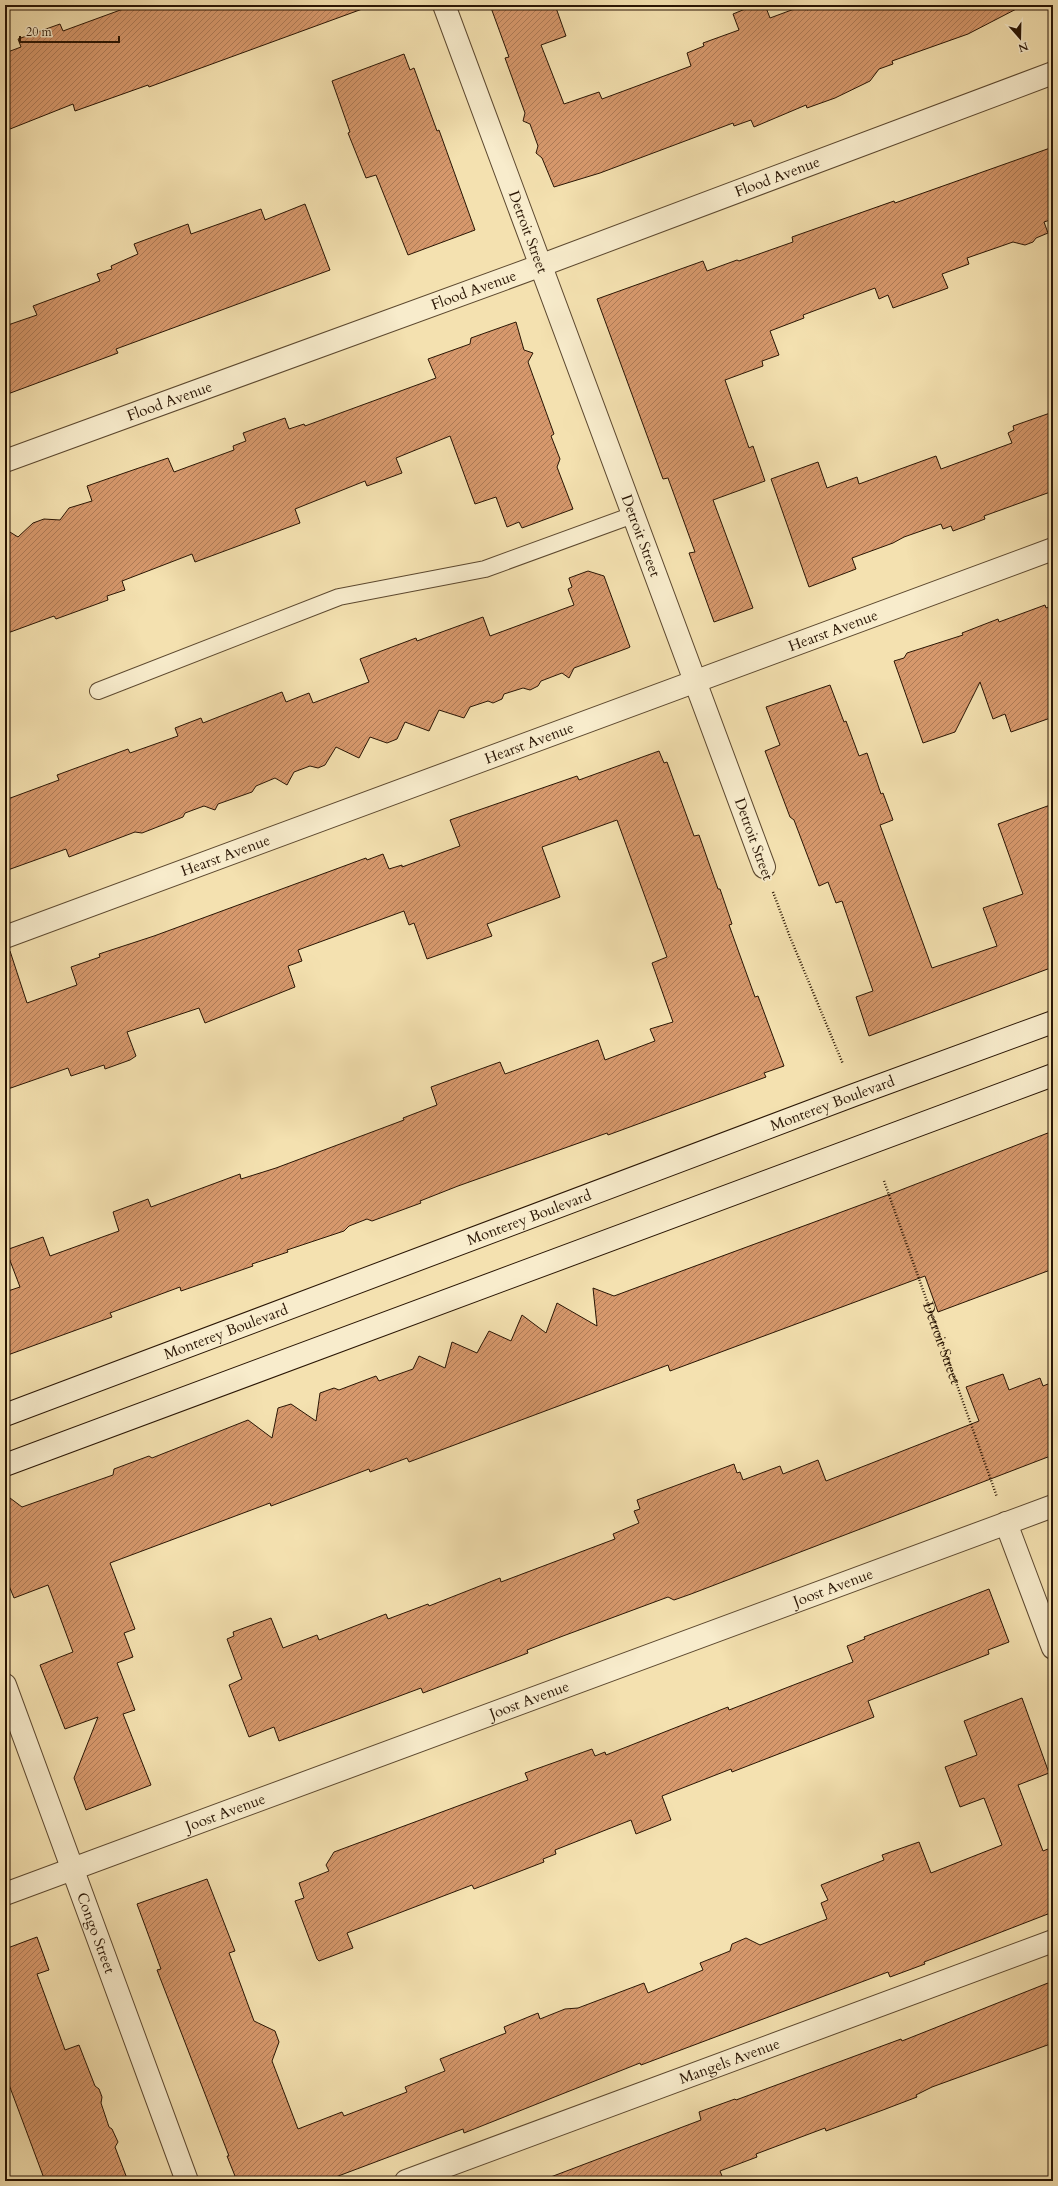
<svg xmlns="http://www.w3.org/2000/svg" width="1058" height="2186" viewBox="0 0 1058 2186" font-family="Cardo,serif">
<defs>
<pattern id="building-hatch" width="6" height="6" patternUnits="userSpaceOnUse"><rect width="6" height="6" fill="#d6986c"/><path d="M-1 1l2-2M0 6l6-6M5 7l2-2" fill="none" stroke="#ae7b57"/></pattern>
</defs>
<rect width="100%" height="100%" fill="#f4e1b0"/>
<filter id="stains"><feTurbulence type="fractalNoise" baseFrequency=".005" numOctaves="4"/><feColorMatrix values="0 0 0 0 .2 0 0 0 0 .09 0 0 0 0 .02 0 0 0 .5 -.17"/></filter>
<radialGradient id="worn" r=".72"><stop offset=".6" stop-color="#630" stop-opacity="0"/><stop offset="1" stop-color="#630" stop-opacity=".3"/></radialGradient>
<!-- building -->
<g fill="url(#building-hatch)" stroke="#291504">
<path d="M 134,5 L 364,5 L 365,8 L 149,87 L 148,85 L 75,111 L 73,104 L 5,131 L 5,53 L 21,47 L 18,39 L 60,24 L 63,31 Z"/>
<path d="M 490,5 L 555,5 L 566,36 L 541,45 L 564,104 L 599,92 L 602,99 L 691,66 L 687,53 L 704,46 L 703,43 L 739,30 L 733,14 L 755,5 L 765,5 L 770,18 L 805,5 L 807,10 L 821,5 L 1024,5 L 968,34 L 892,61 L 893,64 L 879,69 L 870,81 L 835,98 L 807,108 L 806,105 L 754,127 L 751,120 L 734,126 L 733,123 L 600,173 L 554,187 L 542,158 L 536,153 L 538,146 L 530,124 L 523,121 L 525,113 L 505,58 L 509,57 Z"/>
<path d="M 404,54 L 410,70 L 414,68 L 437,131 L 439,130 L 475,230 L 408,255 L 376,175 L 366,178 L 348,133 L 350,132 L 332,81 Z"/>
<path d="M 1053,147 L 1053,219 L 1044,222 L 1048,233 L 1036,238 L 1033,242 L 1025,245 L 1013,242 L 967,258 L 969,264 L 942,274 L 948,288 L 893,308 L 888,295 L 879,299 L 875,288 L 803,315 L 804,318 L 770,331 L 779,355 L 762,361 L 763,366 L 725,380 L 749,448 L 753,446 L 765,481 L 713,500 L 753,608 L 714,622 L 689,553 L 695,552 L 668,478 L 663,479 L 597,299 L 703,261 L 707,271 L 737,260 L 739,261 L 793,242 L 792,237 L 894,201 L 895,203 Z"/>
<path d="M 305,204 L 330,270 L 116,349 L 118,353 L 5,395 L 5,326 L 37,315 L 33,306 L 100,281 L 97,274 L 112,269 L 111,266 L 138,254 L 134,244 L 188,224 L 191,234 L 261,209 L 265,220 Z"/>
<path d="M 516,322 L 524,350 L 533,353 L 528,362 L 554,434 L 551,436 L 560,459 L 557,467 L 573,509 L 522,528 L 519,522 L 507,527 L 496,497 L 475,504 L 450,436 L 396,458 L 402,473 L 367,486 L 365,481 L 295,509 L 300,523 L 195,562 L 192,554 L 122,581 L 125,590 L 107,596 L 108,600 L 56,619 L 54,616 L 5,634 L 5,529 L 18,537 L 33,523 L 44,519 L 60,520 L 69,508 L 92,501 L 87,486 L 133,470 L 168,458 L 174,472 L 234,450 L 233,446 L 246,441 L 243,433 L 285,418 L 289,429 L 304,424 L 305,426 L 436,378 L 428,359 L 470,344 L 471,338 Z"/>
<path d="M 1053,412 L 1053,491 L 984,516 L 985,519 L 953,531 L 951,526 L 943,529 L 941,524 L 904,537 L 893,543 L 852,558 L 856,569 L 809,587 L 771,479 L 818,462 L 827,488 L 857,477 L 859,484 L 936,456 L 941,469 L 1012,443 L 1008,433 L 1014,430 L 1013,426 Z"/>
<path d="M 588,571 L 604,576 L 630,647 L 628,648 L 574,668 L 569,678 L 562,673 L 541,681 L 538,686 L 530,690 L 523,688 L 504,694 L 502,699 L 493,703 L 488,701 L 470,707 L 464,718 L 439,710 L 429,731 L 405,722 L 397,739 L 387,743 L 370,737 L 359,758 L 336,747 L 325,765 L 318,768 L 310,766 L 294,772 L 287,785 L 275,778 L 256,786 L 252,792 L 218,804 L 215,810 L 204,806 L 185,813 L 183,817 L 142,833 L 135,832 L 69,857 L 66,849 L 5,871 L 5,800 L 59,780 L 57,775 L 128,749 L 130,753 L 178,736 L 175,728 L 201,718 L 203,723 L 282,692 L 286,702 L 309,693 L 313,703 L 369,682 L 360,659 L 416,638 L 417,641 L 483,617 L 490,636 L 574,605 L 568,589 L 572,587 L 569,578 Z"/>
<path d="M 1045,605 L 1046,608 L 1053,605 L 1053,717 L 1011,732 L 1005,714 L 993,719 L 980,682 L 955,732 L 923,743 L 894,661 L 904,658 L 907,653 L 963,635 L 962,633 L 998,619 L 999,622 Z"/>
<path d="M 830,685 L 844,722 L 846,721 L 859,756 L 867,753 L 881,794 L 883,793 L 893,820 L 880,825 L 932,968 L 997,946 L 983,908 L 1023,894 L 998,824 L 1053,804 L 1053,967 L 869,1036 L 856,997 L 873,991 L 842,901 L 836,903 L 828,882 L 819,886 L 794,820 L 790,817 L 765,751 L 780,745 L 766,707 Z"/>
<path d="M 659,751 L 664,763 L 667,762 L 694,836 L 699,835 L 718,889 L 720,889 L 732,924 L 729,925 L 755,997 L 758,996 L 784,1066 L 764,1073 L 766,1077 L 608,1135 L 607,1133 L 458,1186 L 420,1201 L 421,1203 L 372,1221 L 367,1219 L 349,1226 L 344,1231 L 287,1250 L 288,1252 L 252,1264 L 253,1266 L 181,1291 L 180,1287 L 110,1313 L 112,1317 L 5,1356 L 5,1292 L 20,1287 L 6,1250 L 43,1237 L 50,1256 L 119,1231 L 113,1212 L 148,1199 L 151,1207 L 240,1174 L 241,1179 L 276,1168 L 404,1120 L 403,1118 L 437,1105 L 431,1087 L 500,1062 L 505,1074 L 598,1040 L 605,1060 L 655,1041 L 650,1029 L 673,1022 L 652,963 L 667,957 L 617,820 L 542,847 L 560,897 L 487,924 L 492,936 L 427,959 L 414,923 L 409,925 L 404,911 L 298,950 L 302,961 L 288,966 L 295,987 L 205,1023 L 199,1008 L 127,1032 L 136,1056 L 130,1060 L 105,1069 L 104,1065 L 71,1076 L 68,1068 L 5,1090 L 5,952 L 10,951 L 27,1003 L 77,985 L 71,967 L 100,957 L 99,954 L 154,936 L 366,858 L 367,860 L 383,854 L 389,869 L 402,865 L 402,867 L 460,846 L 450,820 L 577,776 L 579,780 Z"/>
<path d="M 1053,1131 L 1053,1269 L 938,1312 L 925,1276 L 670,1371 L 668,1365 L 409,1462 L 407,1458 L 370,1472 L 369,1469 L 271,1506 L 270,1503 L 110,1563 L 135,1629 L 124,1633 L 133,1657 L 117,1663 L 135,1710 L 123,1714 L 151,1785 L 86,1810 L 74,1778 L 98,1717 L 65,1729 L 40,1665 L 73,1652 L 48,1585 L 14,1598 L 5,1576 L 5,1514 L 8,1513 L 10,1498 L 22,1507 L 113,1475 L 114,1469 L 149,1456 L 152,1458 L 248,1420 L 272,1438 L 278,1408 L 291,1404 L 316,1421 L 320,1393 L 334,1388 L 339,1390 L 376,1376 L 379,1381 L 413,1369 L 419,1356 L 445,1368 L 452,1342 L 477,1353 L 489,1331 L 511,1341 L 522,1315 L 546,1333 L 557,1303 L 597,1326 L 593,1288 L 614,1296 L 893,1193 Z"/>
<path d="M 1003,1374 L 1009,1390 L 1040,1378 L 1043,1386 L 1053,1382 L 1053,1455 L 691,1594 L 674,1600 L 668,1597 L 563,1636 L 527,1650 L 528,1653 L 423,1693 L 421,1688 L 279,1741 L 274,1727 L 249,1737 L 229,1685 L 242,1679 L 227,1639 L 234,1636 L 233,1632 L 271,1618 L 283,1648 L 317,1635 L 319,1640 L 386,1614 L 388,1619 L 428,1604 L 429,1606 L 500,1578 L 501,1582 L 615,1539 L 613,1534 L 639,1523 L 634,1511 L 640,1509 L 637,1500 L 734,1464 L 737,1473 L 740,1472 L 743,1480 L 780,1466 L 783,1474 L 818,1460 L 826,1481 L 979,1421 L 966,1387 Z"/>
<path d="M 989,1589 L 1009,1642 L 988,1650 L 989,1654 L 868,1701 L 874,1717 L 732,1772 L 731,1769 L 662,1796 L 671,1820 L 636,1834 L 631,1820 L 555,1850 L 556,1854 L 543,1859 L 544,1862 L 474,1889 L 472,1885 L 347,1933 L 353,1948 L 319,1961 L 317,1959 L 295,1901 L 304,1898 L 299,1883 L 329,1871 L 326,1865 L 334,1852 L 528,1780 L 525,1773 L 592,1749 L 595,1756 L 605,1752 L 606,1755 L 728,1707 L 729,1710 L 853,1662 L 847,1646 L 865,1639 L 864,1637 Z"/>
<path d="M 1022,1698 L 1049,1773 L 1018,1785 L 1043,1851 L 1053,1847 L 1053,1912 L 924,1962 L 925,1964 L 890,1977 L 888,1972 L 641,2065 L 640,2063 L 464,2133 L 463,2129 L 325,2181 L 237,2181 L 227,2156 L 229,2156 L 157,1970 L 161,1969 L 137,1904 L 207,1879 L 235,1951 L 229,1953 L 254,2021 L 275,2031 L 279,2042 L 272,2061 L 298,2129 L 342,2112 L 344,2116 L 407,2092 L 405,2087 L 445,2071 L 440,2059 L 506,2033 L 504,2027 L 538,2013 L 540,2019 L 565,2009 L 578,2008 L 644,1983 L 648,1993 L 703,1970 L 700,1963 L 730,1951 L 732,1944 L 746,1938 L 760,1945 L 827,1919 L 821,1903 L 828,1900 L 821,1885 L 884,1860 L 882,1855 L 919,1842 L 931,1873 L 1002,1845 L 984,1798 L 960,1807 L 945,1767 L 977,1755 L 964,1721 Z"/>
<path d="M 37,1937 L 49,1970 L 37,1974 L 65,2050 L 79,2045 L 95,2086 L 99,2089 L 102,2097 L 101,2103 L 109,2127 L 112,2129 L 118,2142 L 115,2147 L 128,2181 L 45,2181 L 5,2074 L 5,1949 Z"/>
<path d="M 1053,1981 L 1053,2043 L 932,2087 L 916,2095 L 917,2097 L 883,2110 L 826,2131 L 825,2128 L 756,2154 L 757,2157 L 720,2171 L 724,2181 L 549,2181 L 548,2178 L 701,2120 L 699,2112 L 735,2099 L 736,2100 L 901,2039 L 902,2041 Z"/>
</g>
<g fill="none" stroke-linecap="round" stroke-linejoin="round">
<defs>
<path id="lane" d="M 98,691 L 339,597 L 485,569 L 633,515"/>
<g id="street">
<path id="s2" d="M 444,5 L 764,867"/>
<path id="s3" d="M 5,461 L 542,265 L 1053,73"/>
<path id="s4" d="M 5,937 L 1053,549"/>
<path d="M 1006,1523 L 1053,1648"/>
<path id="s5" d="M 5,1685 L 187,2181"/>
<path id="s6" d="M 5,1894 L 1053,1506"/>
<path id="s7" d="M 406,2181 L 1053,1941"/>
</g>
<g id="secondary">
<path id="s8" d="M 5,1415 L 854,1095 L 1053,1022"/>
<path d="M 5,1465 L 1053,1075"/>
</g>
</defs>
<!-- lane casing -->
<use href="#lane" stroke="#5c482f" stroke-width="18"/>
<!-- street casing -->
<use href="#street" stroke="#5c482f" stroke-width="24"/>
<!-- secondary casing -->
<use href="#secondary" stroke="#291504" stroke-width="24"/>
<!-- path -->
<g stroke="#291504" stroke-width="2.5" stroke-dasharray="1 2" stroke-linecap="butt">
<path d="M 773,892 L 790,937 L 843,1064"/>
<path id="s1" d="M 884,1181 L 997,1497"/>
</g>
<!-- lane -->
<use href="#lane" stroke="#f8eccc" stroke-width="16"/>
<!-- street -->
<use href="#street" stroke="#f8eccc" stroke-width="22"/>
<!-- secondary -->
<use href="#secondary" stroke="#f8eccc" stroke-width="22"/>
</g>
<g text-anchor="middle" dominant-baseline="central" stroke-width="3.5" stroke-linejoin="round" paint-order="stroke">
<!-- street labels -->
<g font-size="15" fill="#291504" stroke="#f8eccc">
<text stroke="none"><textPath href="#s3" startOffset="823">Flood Avenue</textPath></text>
<text stroke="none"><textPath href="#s2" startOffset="242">Detroit Street</textPath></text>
<text stroke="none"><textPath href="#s3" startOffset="499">Flood Avenue</textPath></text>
<text stroke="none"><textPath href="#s3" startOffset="175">Flood Avenue</textPath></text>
<text stroke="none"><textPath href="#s2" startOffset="566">Detroit Street</textPath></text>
<text stroke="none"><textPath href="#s4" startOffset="883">Hearst Avenue</textPath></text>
<text stroke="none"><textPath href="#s4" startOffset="559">Hearst Avenue</textPath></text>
<text transform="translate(754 839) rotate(70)">Detroit Street</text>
<text stroke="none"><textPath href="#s4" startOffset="235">Hearst Avenue</textPath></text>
<text stroke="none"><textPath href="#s8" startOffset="884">Monterey Boulevard</textPath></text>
<text stroke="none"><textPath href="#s8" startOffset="560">Monterey Boulevard</textPath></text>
<text stroke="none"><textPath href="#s8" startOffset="236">Monterey Boulevard</textPath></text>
<text stroke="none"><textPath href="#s1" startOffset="172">Detroit Street</textPath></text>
<text stroke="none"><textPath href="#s6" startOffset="883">Joost Avenue</textPath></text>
<text stroke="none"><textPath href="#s6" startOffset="559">Joost Avenue</textPath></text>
<text stroke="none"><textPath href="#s6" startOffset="235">Joost Avenue</textPath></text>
<text stroke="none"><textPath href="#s5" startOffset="264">Congo Street</textPath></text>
<text stroke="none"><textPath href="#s7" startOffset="345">Mangels Avenue</textPath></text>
</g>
</g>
<!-- margin -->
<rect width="1058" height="2186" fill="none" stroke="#f4e1b0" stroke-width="20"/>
<rect x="6" y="6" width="1046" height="2174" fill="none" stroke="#291504" stroke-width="2"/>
<rect x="10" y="10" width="1038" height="2166" fill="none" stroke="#291504"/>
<!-- north arrow -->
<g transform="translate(1020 38) rotate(160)" stroke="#f8eccc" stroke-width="3" paint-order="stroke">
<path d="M0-3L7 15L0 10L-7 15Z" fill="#291504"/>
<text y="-6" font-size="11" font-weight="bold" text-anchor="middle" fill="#291504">N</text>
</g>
<!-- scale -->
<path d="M20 36v6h99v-6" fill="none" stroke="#291504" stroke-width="2"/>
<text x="26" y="36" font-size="12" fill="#291504" stroke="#f8eccc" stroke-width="3" paint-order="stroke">20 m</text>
<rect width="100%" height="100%" filter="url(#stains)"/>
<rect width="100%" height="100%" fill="url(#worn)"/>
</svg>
